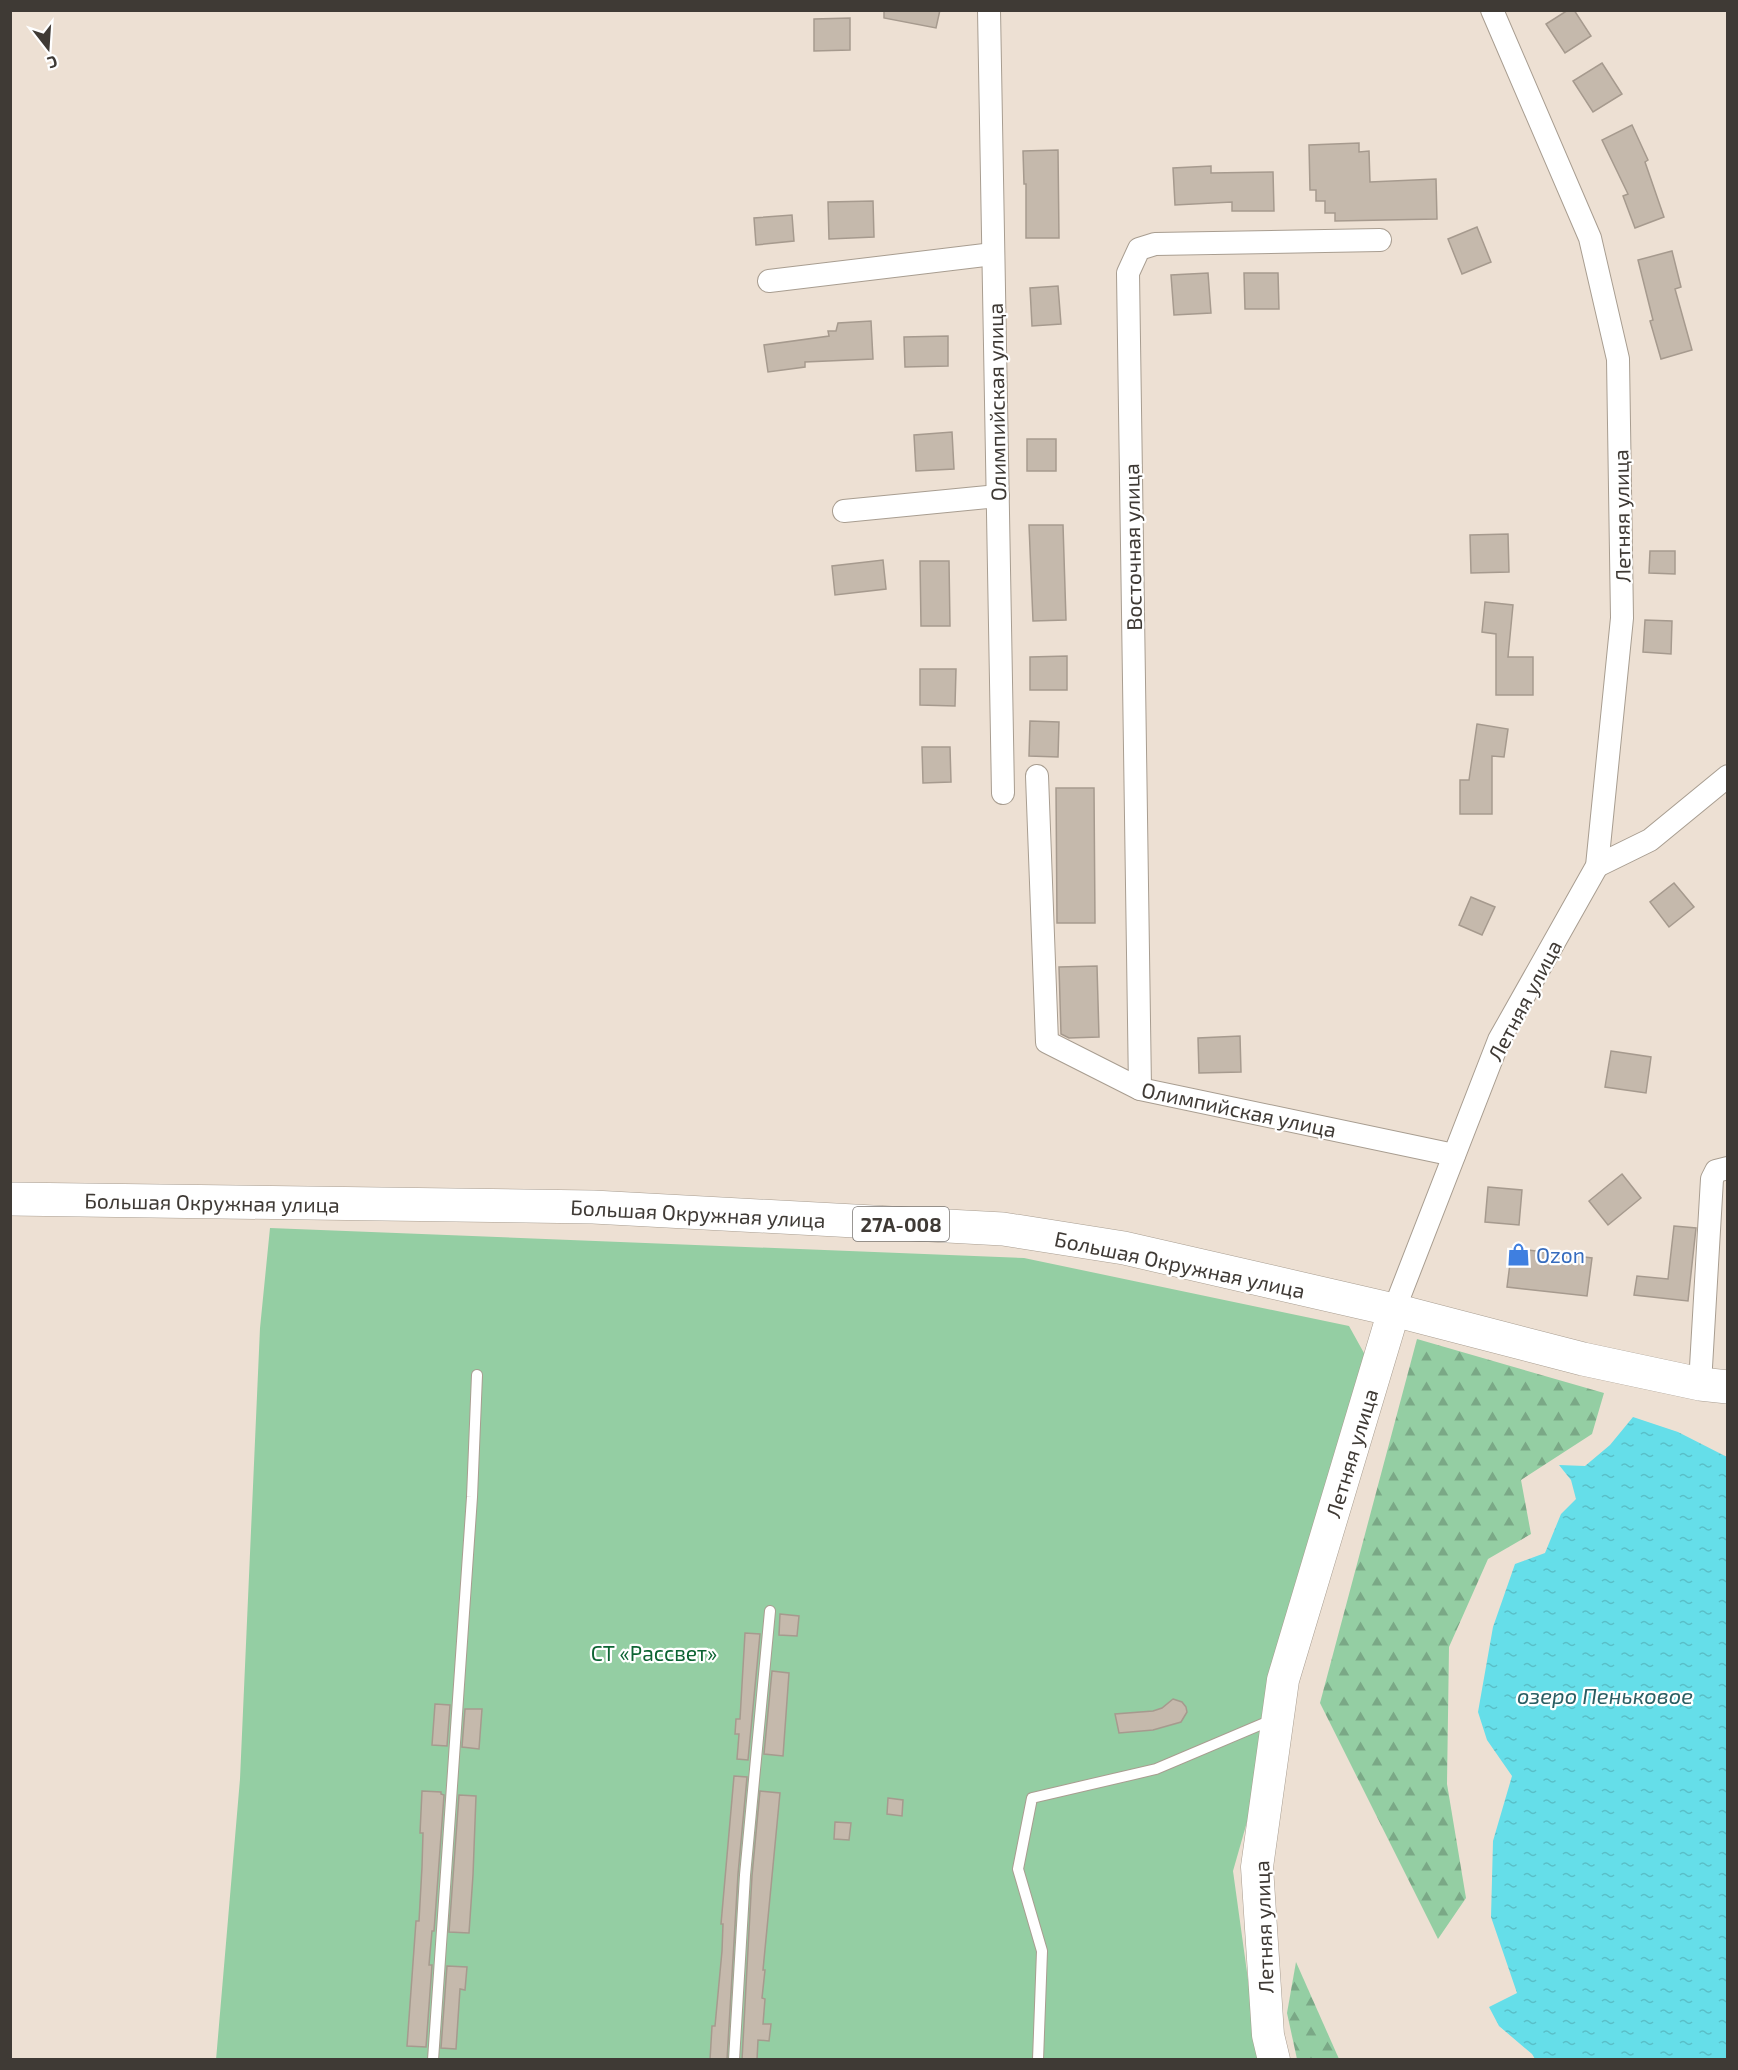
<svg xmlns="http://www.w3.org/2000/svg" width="1738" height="2070" viewBox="0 0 1738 2070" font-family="'Exo 2',sans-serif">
<defs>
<pattern id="forest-firs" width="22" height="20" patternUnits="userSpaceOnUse" patternTransform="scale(1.5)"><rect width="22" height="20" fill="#94cea3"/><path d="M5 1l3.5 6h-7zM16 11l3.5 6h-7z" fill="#7aa886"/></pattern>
<pattern id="water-ripples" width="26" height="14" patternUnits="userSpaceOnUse" patternTransform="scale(1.5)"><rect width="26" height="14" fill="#65dee9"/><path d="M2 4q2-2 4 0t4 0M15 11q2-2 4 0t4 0" fill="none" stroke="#59bfc8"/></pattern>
</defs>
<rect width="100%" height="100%" fill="#ede0d3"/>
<!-- forest -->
<g fill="url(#forest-firs)">
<path d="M 1417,1339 L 1604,1393 L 1592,1434 L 1521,1480 L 1531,1534 L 1488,1559 L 1449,1647 L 1447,1784 L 1466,1898 L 1438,1939 L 1320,1703 Z"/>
<path d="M 1296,1962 L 1339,2059 L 1297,2059 L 1287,2013 Z"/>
</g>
<!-- green -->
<path fill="#94cea3" d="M 270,1228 L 1024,1258 L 1349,1326 L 1375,1373 L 1233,1871 L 1259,2059 L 216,2060 L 240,1779 L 260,1328 Z"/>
<!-- water -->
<path fill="url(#water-ripples)" d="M 1633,1417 L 1678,1432 L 1727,1457 L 1727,2059 L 1535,2059 L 1532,2054 L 1499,2026 L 1489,2007 L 1517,1993 L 1491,1917 L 1493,1841 L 1512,1776 L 1487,1740 L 1478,1712 L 1493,1627 L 1515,1564 L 1545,1553 L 1561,1514 L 1576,1499 L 1571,1480 L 1559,1465 L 1585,1466 L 1610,1445 Z"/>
<!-- building -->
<g fill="#c5b9ac" stroke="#a69a8e" stroke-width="1.5">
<path d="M 884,10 L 940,10 L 936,28 L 884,18 Z"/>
<path d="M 1568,10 L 1574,10 L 1591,36 L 1565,53 L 1546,24 Z"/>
<path d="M 850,18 L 850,50 L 814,51 L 814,19 Z"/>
<path d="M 1602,63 L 1622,94 L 1593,112 L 1573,81 Z"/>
<path d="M 1632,125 L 1648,160 L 1645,162 L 1664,217 L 1635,228 L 1623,196 L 1628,194 L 1602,140 Z"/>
<path d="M 1359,143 L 1359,152 L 1369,151 L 1370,182 L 1436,179 L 1437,219 L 1335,221 L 1335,213 L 1325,213 L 1325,201 L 1316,201 L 1316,190 L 1310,190 L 1309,145 Z"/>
<path d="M 1058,150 L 1059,238 L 1026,238 L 1026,184 L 1024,184 L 1023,151 Z"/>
<path d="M 1211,166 L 1211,173 L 1273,172 L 1274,211 L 1232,211 L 1232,202 L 1175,205 L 1173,168 Z"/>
<path d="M 873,201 L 874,237 L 829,239 L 828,202 Z"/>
<path d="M 792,215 L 794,241 L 756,245 L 754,218 Z"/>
<path d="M 1477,227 L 1491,262 L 1462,274 L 1448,239 Z"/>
<path d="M 1672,251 L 1681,287 L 1675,289 L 1692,350 L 1661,359 L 1650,321 L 1653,320 L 1638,260 Z"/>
<path d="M 1208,273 L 1211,313 L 1174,315 L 1171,275 Z"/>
<path d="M 1244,273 L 1278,273 L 1279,309 L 1245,309 Z"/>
<path d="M 1058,286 L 1061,324 L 1032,326 L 1030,288 Z"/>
<path d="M 871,321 L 873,359 L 805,362 L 805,367 L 768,372 L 764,345 L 829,336 L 828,331 L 836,331 L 838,323 Z"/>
<path d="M 948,336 L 948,366 L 905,367 L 904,337 Z"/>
<path d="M 952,432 L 954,469 L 916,471 L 914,435 Z"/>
<rect x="1027" y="439" width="29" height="32"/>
<path d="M 1029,525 L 1063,525 L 1066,620 L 1033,621 Z"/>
<path d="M 1508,534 L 1509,572 L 1471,573 L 1470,535 Z"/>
<path d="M 1650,551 L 1675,551 L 1675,574 L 1649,573 Z"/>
<path d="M 883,560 L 886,589 L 835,595 L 832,566 Z"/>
<path d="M 920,561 L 949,561 L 950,626 L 921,626 Z"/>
<path d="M 1485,602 L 1513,605 L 1508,657 L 1533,657 L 1533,695 L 1496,695 L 1496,634 L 1482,632 Z"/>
<path d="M 1645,620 L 1672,621 L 1671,654 L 1643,652 Z"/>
<path d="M 1067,656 L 1067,690 L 1030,690 L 1030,657 Z"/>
<path d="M 920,669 L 956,669 L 955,706 L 920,705 Z"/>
<path d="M 1030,721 L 1059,722 L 1058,757 L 1029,756 Z"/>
<path d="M 1477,724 L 1508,729 L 1504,757 L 1492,756 L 1492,814 L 1460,814 L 1460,780 L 1469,780 Z"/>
<path d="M 922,747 L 950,747 L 951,782 L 923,783 Z"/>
<path d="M 1056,788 L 1094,788 L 1095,923 L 1057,923 Z"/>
<path d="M 1674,883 L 1694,907 L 1669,927 L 1650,902 Z"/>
<path d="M 1471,897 L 1495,907 L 1482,935 L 1459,925 Z"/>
<path d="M 1097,966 L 1099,1037 L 1069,1038 L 1061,1034 L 1059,967 Z"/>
<path d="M 1240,1036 L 1241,1072 L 1199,1073 L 1198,1038 Z"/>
<path d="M 1611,1051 L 1651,1057 L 1646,1093 L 1605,1087 Z"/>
<path d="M 1622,1174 L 1641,1198 L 1608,1225 L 1589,1201 Z"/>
<path d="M 1488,1187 L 1522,1190 L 1519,1225 L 1485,1222 Z"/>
<path d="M 1674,1226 L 1696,1228 L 1688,1301 L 1634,1295 L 1637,1276 L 1668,1279 Z"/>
<path d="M 1512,1248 L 1592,1258 L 1587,1296 L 1507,1287 Z"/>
<path d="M 780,1614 L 799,1616 L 797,1636 L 779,1635 Z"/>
<path d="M 745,1633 L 760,1634 L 748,1760 L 737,1759 L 739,1734 L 735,1734 L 736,1719 L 740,1719 Z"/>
<path d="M 772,1671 L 789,1673 L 783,1756 L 764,1754 Z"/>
<path d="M 1173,1699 L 1182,1702 L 1186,1707 L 1187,1712 L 1181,1722 L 1153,1730 L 1119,1733 L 1115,1714 L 1153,1711 L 1162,1708 Z"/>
<path d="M 435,1704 L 450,1705 L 447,1746 L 432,1745 Z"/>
<path d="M 465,1709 L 482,1709 L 479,1749 L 462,1747 Z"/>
<path d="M 734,1776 L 747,1777 L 738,1874 L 727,2060 L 710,2060 L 712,2026 L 715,2026 L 722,1951 L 723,1924 L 721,1924 Z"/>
<path d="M 422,1791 L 441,1792 L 441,1794 L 444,1795 L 434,1931 L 432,1931 L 429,1965 L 432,1965 L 426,2047 L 407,2046 L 416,1921 L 419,1921 L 422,1867 L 423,1833 L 420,1833 Z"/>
<path d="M 760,1791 L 780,1793 L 763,1970 L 765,1970 L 762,1998 L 765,1999 L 763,2024 L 771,2024 L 769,2041 L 758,2040 L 757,2060 L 742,2060 L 752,1876 Z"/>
<path d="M 459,1795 L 476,1796 L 473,1875 L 469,1933 L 449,1932 Z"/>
<path d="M 888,1798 L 903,1800 L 902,1816 L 887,1814 Z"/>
<path d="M 835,1822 L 851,1823 L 849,1840 L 834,1839 Z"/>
<path d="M 447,1966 L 467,1967 L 465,1990 L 460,1989 L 456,2049 L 441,2048 Z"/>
</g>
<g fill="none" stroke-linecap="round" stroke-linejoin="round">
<defs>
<g id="lane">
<path d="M 433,2060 L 472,1497 L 477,1375"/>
<path d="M 734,2060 L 745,1875 L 770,1611"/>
<path d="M 1038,2060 L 1042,1951 L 1018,1869 L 1032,1798 L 1156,1769 L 1274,1719"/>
</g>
<g id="street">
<path d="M 989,10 L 1003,793"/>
<path d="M 769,281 L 993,254"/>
<path d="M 844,511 L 998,496"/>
<path d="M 1037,776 L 1047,1042 L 1140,1089 L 1454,1155"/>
<path d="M 1597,866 L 1650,840 L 1728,776"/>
<path d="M 1140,1089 L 1128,273 L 1139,249 L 1155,244 L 1380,240"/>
<path d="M 1394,1310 L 1499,1040 L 1597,866 L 1622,618 L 1618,359 L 1590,238 L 1492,10"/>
<path d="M 1700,1384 L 1712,1179 L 1716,1171 L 1728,1168"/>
</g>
<path id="secondary" d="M 1274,2060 L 1268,2035 L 1257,1867 L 1283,1680 L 1394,1310"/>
<path id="primary" d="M 10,1199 L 593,1207 L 1003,1229 L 1124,1248 L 1394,1310 L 1583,1359 L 1700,1384 L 1728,1387"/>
</defs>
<!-- lane casing -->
<use href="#lane" stroke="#a89d90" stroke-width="12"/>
<!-- street casing -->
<use href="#street" stroke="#a89d90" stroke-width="24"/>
<!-- secondary casing -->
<use href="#secondary" stroke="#a89d90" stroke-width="33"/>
<!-- primary casing -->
<use href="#primary" stroke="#a89d90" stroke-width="34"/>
<!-- lane -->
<use href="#lane" stroke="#fff" stroke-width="10"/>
<!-- street -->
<use href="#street" stroke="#fff" stroke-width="22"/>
<!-- secondary -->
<use href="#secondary" stroke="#fff" stroke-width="32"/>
<!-- primary -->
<use href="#primary" stroke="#fff" stroke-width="33"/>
</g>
<!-- icons -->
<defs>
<symbol id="shop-bare" viewBox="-9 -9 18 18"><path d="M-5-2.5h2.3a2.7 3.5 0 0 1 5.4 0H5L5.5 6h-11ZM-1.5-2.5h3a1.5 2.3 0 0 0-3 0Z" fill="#3f7fe0" stroke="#fff" stroke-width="2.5" paint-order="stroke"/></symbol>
</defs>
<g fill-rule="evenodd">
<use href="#shop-bare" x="1502" y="1238" width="33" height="33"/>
</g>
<g text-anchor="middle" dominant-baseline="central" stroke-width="4.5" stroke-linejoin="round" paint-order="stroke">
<!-- shield labels -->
<rect fill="#fff" stroke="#797572" stroke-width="1.5" x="853" y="1207" width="96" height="34" rx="4.5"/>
<g font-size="20" font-weight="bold" fill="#3f3a35">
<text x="901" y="1224">27А-008</text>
</g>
<!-- street labels -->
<g font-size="21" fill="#3f3a35" stroke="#fff">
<text transform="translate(996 402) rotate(-91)">Олимпийская улица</text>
<text transform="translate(1621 516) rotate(-91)">Летняя улица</text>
<text transform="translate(1132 547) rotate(-91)">Восточная улица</text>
<text transform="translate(1524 1000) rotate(-62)">Летняя улица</text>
<text transform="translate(1239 1109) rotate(12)">Олимпийская улица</text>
<text transform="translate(212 1202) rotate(1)">Большая Окружная улица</text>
<text transform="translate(698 1213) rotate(3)">Большая Окружная улица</text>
<text transform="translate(1180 1264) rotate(12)">Большая Окружная улица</text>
<text transform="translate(1351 1453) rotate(-73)">Летняя улица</text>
<text transform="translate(1263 1927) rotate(-92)">Летняя улица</text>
</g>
<!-- shop labels -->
<g font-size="21" fill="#366cbe" stroke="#fff" text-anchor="start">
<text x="1536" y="1254">Ozon</text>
</g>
<!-- park labels -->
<g font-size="21" fill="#0d6433" stroke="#fff">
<text x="654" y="1652">СТ «Рассвет»</text>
</g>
<!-- water labels -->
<g font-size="22" font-style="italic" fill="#2a5e63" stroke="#fff">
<text x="1605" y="1695">озеро Пеньковое</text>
</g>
</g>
<!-- border -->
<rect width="1738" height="2070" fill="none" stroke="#3f3a35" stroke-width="24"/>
<!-- north arrow -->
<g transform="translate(48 48) rotate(163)" stroke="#ffffff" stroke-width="4.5" paint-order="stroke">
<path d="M0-4.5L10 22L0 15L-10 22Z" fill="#3f3a35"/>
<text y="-9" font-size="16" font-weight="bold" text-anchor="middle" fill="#3f3a35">С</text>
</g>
</svg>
